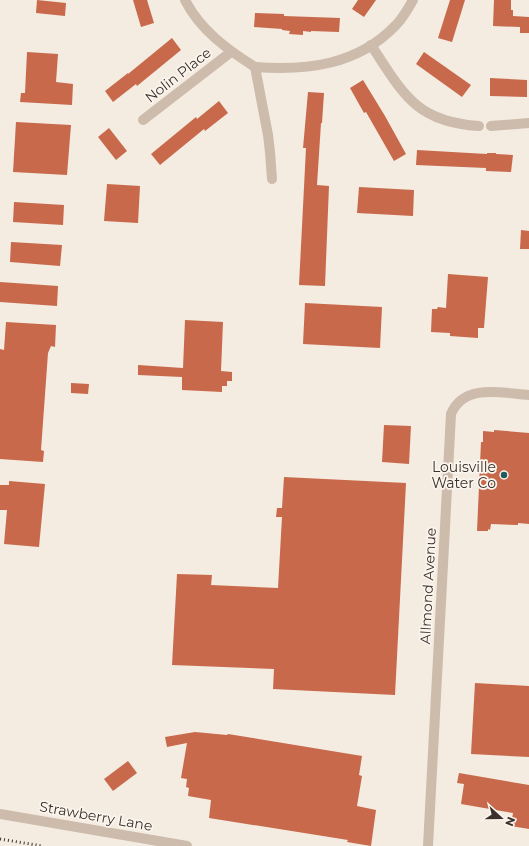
<svg xmlns="http://www.w3.org/2000/svg" width="529" height="846" viewBox="0 0 529 846" font-family="Montserrat,sans-serif">
<rect width="100%" height="100%" fill="#f4ebe1"/>
<!-- building -->
<g fill="#c8694b">
<path d="M 37,0 L 66,3 L 65,16 L 36,13 Z"/>
<path d="M 133,0 L 147,0 L 154,23 L 141,27 Z"/>
<path d="M 358,0 L 376,0 L 364,17 L 352,9 Z"/>
<path d="M 450,0 L 465,0 L 452,42 L 438,38 Z"/>
<path d="M 494,0 L 511,0 L 511,10 L 513,10 L 513,16 L 529,17 L 529,33 L 520,33 L 520,27 L 493,26 Z"/>
<path d="M 255,13 L 284,14 L 284,16 L 340,18 L 339,32 L 311,31 L 311,32 L 303,31 L 303,35 L 289,34 L 290,31 L 282,30 L 282,29 L 254,27 Z"/>
<path d="M 172,38 L 181,50 L 137,86 L 136,84 L 113,102 L 105,91 L 128,73 L 128,74 Z"/>
<path d="M 27,52 L 58,54 L 56,82 L 73,84 L 72,105 L 20,102 L 21,93 L 25,93 Z"/>
<path d="M 424,52 L 471,85 L 462,97 L 416,64 Z"/>
<path d="M 490,78 L 527,80 L 527,97 L 490,96 Z"/>
<path d="M 363,80 L 385,116 L 406,154 L 394,161 L 366,112 L 364,113 L 350,88 Z"/>
<path d="M 308,92 L 324,93 L 322,123 L 321,123 L 317,185 L 329,186 L 325,286 L 299,285 L 306,148 L 303,148 Z"/>
<path d="M 219,101 L 228,113 L 205,131 L 204,129 L 160,165 L 151,154 L 196,117 L 197,119 Z"/>
<path d="M 16,122 L 71,125 L 67,175 L 13,172 Z"/>
<path d="M 109,128 L 127,151 L 116,160 L 98,137 Z"/>
<path d="M 417,150 L 487,154 L 487,153 L 496,153 L 496,154 L 513,155 L 511,172 L 486,171 L 486,168 L 416,165 Z"/>
<path d="M 107,184 L 140,186 L 138,223 L 104,221 Z"/>
<path d="M 359,187 L 414,190 L 413,216 L 357,213 Z"/>
<path d="M 14,202 L 64,205 L 63,225 L 13,222 Z"/>
<path d="M 521,230 L 529,231 L 529,249 L 520,249 Z"/>
<path d="M 11,242 L 62,245 L 60,266 L 10,262 Z"/>
<path d="M 448,274 L 488,277 L 484,328 L 478,328 L 478,338 L 450,336 L 450,333 L 431,332 L 432,309 L 437,309 L 438,307 L 446,308 Z"/>
<path d="M 0,282 L 58,286 L 57,306 L 0,302 Z"/>
<path d="M 305,303 L 382,307 L 380,348 L 303,344 Z"/>
<path d="M 185,320 L 223,322 L 221,371 L 232,372 L 232,381 L 227,381 L 227,386 L 222,386 L 222,392 L 182,390 L 182,377 L 138,375 L 138,365 L 183,368 Z"/>
<path d="M 6,322 L 56,325 L 55,347 L 51,346 L 48,353 L 41,450 L 44,451 L 43,462 L 0,459 L 0,349 L 4,350 Z"/>
<path d="M 71,383 L 89,384 L 88,394 L 71,393 Z"/>
<path d="M 384,425 L 411,426 L 409,464 L 382,462 Z"/>
<path d="M 494,430 L 529,433 L 529,524 L 518,523 L 518,525 L 491,524 L 490,530 L 488,529 L 488,531 L 477,531 L 481,442 L 483,442 L 483,431 L 494,432 Z"/>
<path d="M 284,477 L 406,483 L 395,695 L 273,689 L 274,669 L 172,665 L 177,574 L 212,575 L 211,585 L 278,588 L 282,517 L 276,517 L 277,508 L 282,508 Z"/>
<path d="M 9,481 L 45,484 L 39,547 L 4,544 L 7,510 L 0,510 L 0,485 L 9,485 Z"/>
<path d="M 475,683 L 529,686 L 529,757 L 471,754 Z"/>
<path d="M 195,732 L 227,735 L 228,734 L 362,756 L 359,775 L 362,776 L 357,806 L 376,810 L 371,846 L 347,842 L 348,840 L 209,818 L 211,800 L 188,796 L 189,788 L 186,787 L 187,779 L 181,778 L 187,743 L 167,747 L 165,737 Z"/>
<path d="M 128,761 L 137,773 L 113,791 L 104,779 Z"/>
<path d="M 459,773 L 529,785 L 529,829 L 511,826 L 513,813 L 461,804 L 464,784 L 457,783 Z"/>
</g>
<g fill="none" stroke-linecap="round" stroke-linejoin="round">
<!-- minor -->
<g stroke="#cdbbac" stroke-width="10">
<path d="M 185,0 C 200,30 228,50 255,67 L 268,135 L 270,152 L 272,179"/>
<path d="M 371,45 C 403,93 415,122 479,126"/>
<path d="M 255,67 C 307,71 358,65 396,25 C 403,18 408,9 413,0"/>
<path d="M 143,120 L 231,52"/>
<path d="M 491,126 L 529,123"/>
</g>
<!-- tertiary -->
<g stroke="#cdbbac" stroke-width="10">
<path d="M 0,814 L 187,846"/>
<path d="M 428,846 L 451,414 C 464,383 502,393 529,395"/>
</g>
<!-- rail -->
<path stroke="#3b302b" stroke-width="3" stroke-dasharray="1 3" stroke-linecap="butt" d="M 0,839 L 42,846"/>
</g>
<!-- markers -->
<circle fill="#1f5a5e" stroke="#fbf5ee" stroke-width="1.5" cx="504" cy="475" r="4"/>
<g text-anchor="middle" dominant-baseline="central" stroke-width="3.5" stroke-linejoin="round" paint-order="stroke">
<!-- street labels -->
<g font-size="14" fill="#3b302b" stroke="#fbf5ee">
<text transform="translate(178 75) rotate(-38)">Nolin Place</text>
<text transform="translate(428 586) rotate(-87)">Allmond Avenue</text>
<text transform="translate(96 816) rotate(10)">Strawberry Lane</text>
</g>
<!-- poi labels -->
<g font-size="14" fill="#3b302b" stroke="#fbf5ee" text-anchor="end">
<text x="496" y="467">Louisville<tspan x="496" dy="16">Water Co</tspan></text>
</g>
</g>
<!-- north arrow -->
<g transform="translate(501 818) rotate(111)" stroke="#fbf5ee" stroke-width="3" paint-order="stroke">
<path d="M0-3L7 15L0 10L-7 15Z" fill="#3b302b"/>
<text y="-6" font-size="11" font-weight="bold" text-anchor="middle" fill="#3b302b">N</text>
</g>
</svg>
